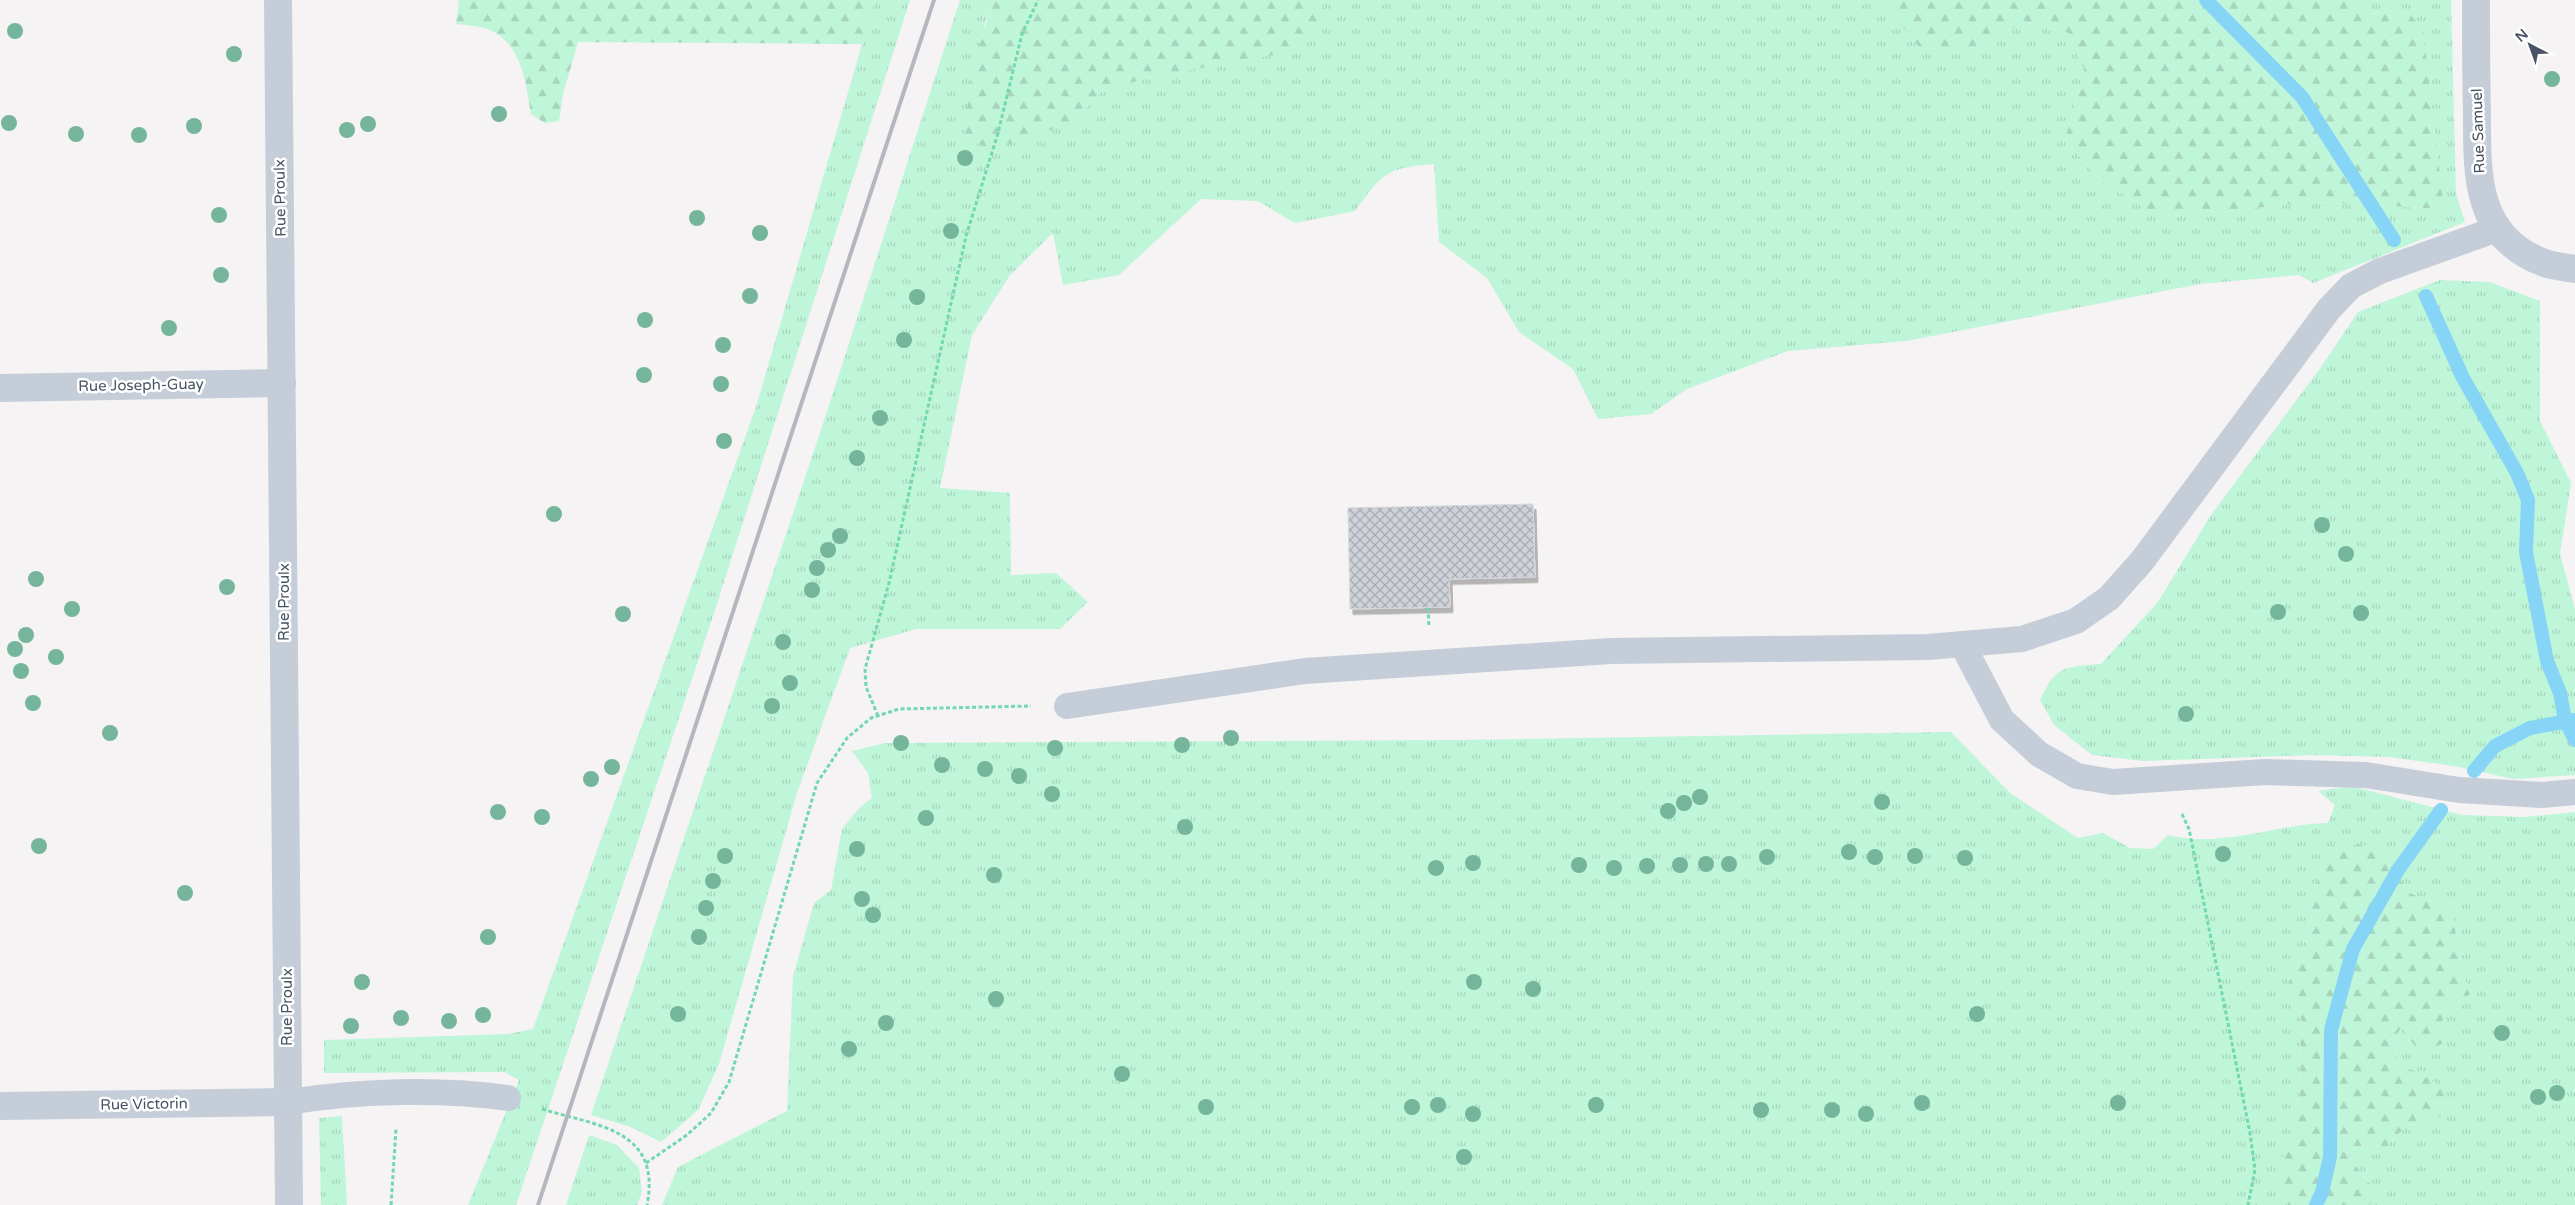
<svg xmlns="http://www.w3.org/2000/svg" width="2575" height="1205" viewBox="0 0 2575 1205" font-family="'Varela Round',sans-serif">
<defs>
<pattern id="grass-tufts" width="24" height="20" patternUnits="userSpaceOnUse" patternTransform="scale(1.25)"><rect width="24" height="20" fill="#bff5d9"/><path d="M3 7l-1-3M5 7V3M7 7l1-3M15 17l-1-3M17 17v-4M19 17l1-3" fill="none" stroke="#a6d4bd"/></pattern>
<pattern id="forest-firs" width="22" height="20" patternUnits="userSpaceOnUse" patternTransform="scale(1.25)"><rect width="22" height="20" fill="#bff5d9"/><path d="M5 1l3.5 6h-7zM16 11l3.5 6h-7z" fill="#a6d4bd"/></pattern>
<pattern id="building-cross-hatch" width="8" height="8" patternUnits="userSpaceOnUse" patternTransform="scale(1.25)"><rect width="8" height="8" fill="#ced1d8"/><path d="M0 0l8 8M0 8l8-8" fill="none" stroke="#a9acb3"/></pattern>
<filter id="shadow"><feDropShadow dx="3" dy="5.5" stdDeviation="0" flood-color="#0004"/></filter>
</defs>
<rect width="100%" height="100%" fill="#f5f3f3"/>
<!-- grass -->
<g fill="url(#grass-tufts)">
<path d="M 875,0 L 910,0 L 714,613 L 516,1205 L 468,1205 L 519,1080 L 504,1072 L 324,1073 L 324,1040 L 508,1034 L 533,1029 L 756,407 Z"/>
<path d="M 960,0 L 995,0 L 983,27 L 1071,123 L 1103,90 L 1161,75 L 1325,9 L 1314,0 L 1888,0 L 1888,8 L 1972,50 L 2025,22 L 2069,33 L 2084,69 L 2065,140 L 2102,182 L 2154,213 L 2210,213 L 2312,202 L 2444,209 L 2405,8 L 2366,15 L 2349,0 L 2451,0 L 2456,194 L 2465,222 L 2313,283 L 2299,275 L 2200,284 L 1906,341 L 1788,351 L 1687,389 L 1651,414 L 1598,419 L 1573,369 L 1519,332 L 1487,278 L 1439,242 L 1434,164 C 1386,168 1383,173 1355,211 L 1295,223 L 1258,201 L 1201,199 L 1119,275 L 1063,285 L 1053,233 L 1010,275 L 972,335 L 940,488 L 1010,493 L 1011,575 L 1056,573 L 1088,602 L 1060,629 L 916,629 L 850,648 L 797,793 L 719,1064 L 698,1110 L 661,1142 L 631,1127 L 591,1115 L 821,430 Z"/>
<path d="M 2440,280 L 2489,282 L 2540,301 L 2540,421 L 2571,483 L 2560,554 L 2575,609 L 2575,775 L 2514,779 L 2454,766 L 2389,757 L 2312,755 L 2144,761 L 2092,755 L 2054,725 L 2040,700 C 2056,665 2065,667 2101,664 L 2158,602 L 2211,515 L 2321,367 L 2358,312 Z"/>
<path d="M 1951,732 L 2010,793 L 2078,838 L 2103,833 L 2130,848 L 2153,849 L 2168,835 C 2221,849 2275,824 2328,823 L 2335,805 L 2318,791 L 2351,786 L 2462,815 L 2525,817 L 2575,812 L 2575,1205 L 2370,1205 L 2377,1193 L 2349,1157 L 2354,1146 L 2386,1147 L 2406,1126 L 2436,1119 L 2420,1073 L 2396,1064 L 2395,1039 L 2401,1026 L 2420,1053 L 2442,1014 L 2454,1000 L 2470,995 L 2462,969 L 2452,911 L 2410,893 L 2374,845 L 2355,845 L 2338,841 L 2313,901 L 2306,944 L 2289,982 L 2302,1014 L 2299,1088 L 2293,1133 L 2284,1154 L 2279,1184 L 2288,1205 L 662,1205 L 678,1167 L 787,1111 L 793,976 L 814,903 L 831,890 L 842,829 L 860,807 L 872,798 L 868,773 L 852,751 L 885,743 L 1459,740 Z"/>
<path d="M 342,1116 L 347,1205 L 321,1205 L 319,1118 Z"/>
<path d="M 589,1135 L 617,1145 L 639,1168 L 642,1192 L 637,1205 L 566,1205 Z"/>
</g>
<!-- forest -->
<g fill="url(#forest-firs)">
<path d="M 459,0 L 875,0 L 862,44 L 578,42 L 563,94 L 559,121 L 545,123 L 531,114 C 526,84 522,44 490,30 C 480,26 466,25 456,24 Z"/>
<path d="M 995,0 L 1314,0 L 1325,9 L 1311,35 L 1280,54 L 1161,75 L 1103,90 L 1071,123 L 996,149 L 964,140 C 969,89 974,47 995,0 Z"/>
<path d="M 1888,0 L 2349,0 L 2366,15 L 2405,8 L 2423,30 L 2444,209 L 2312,202 L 2210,213 L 2154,213 L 2102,182 L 2065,140 L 2084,69 L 2069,33 L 2025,22 L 1972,50 L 1923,52 L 1888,8 Z"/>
<path d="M 2338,840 L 2355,845 L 2374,845 L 2410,893 L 2452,911 L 2462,969 L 2470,995 C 2440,1004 2442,1016 2442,1044 L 2420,1053 L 2401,1027 L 2395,1039 L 2396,1064 L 2420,1073 L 2444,1088 L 2451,1107 L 2436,1119 L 2406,1126 L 2386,1147 L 2354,1146 L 2349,1157 L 2377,1193 L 2370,1205 L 2288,1205 L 2279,1184 L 2284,1154 L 2293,1133 L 2299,1088 L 2302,1014 L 2289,982 L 2306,944 L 2313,901 L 2324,857 Z"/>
</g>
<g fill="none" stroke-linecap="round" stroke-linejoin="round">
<!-- stream -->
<g stroke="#87d5f6" stroke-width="14">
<path d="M 2206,0 L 2302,97 L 2394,240"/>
<path d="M 2426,296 L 2463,378 L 2517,473 L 2528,500 L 2526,552 L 2547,661 L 2560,693 L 2565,720 L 2575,740"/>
<path d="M 2474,771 L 2495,746 L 2530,728 L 2574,720"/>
<path d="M 2316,1205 L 2322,1192 L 2330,1157 L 2331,1030 L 2353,949 L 2398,870 L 2441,810"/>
</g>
</g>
<!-- building -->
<path fill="url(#building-cross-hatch)" stroke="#d6d8de" filter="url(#shadow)" d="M 1533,504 L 1535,577 L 1449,579 L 1450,607 L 1350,609 L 1348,508 Z"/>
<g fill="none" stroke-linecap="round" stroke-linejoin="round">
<!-- path -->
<g stroke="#72d8af" stroke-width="3" stroke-dasharray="4 2.5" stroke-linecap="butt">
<path d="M 1428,608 L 1429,627"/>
<path d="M 878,716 L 866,687 L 865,669 L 889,583 L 966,236 L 998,133 L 1022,34 L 1038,0"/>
<path d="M 2182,814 L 2189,829 L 2250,1133 L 2255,1170 L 2248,1205"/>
<path d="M 542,1109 C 597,1126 662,1129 647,1205"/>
<path d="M 646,1163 L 687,1135 L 711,1113 L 729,1082 L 817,783 L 847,738 L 871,718 L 899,709 L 1031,706"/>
<path d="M 391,1205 L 396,1129"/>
</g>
<!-- lane -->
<g stroke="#c5cdd8" stroke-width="26">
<path d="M 1962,644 L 2002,720 L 2039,754 L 2077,776 L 2113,782 L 2265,772 L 2366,775 L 2459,790 L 2542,795 L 2575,792"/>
<path d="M 1067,706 L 1305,671 L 1611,651 L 1928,647 L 2022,639 L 2076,621 L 2109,598 L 2142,561 L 2329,309 L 2351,286 L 2380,271 L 2497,229"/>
<path d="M 288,1102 C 356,1091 440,1088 508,1098"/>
</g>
<!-- street -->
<g stroke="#c5cdd8" stroke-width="28">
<path d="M 278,0 L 289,1205"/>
<path d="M 2476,0 C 2476,38 2476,76 2477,114 C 2477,174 2475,236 2542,262 C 2552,266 2564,267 2575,269"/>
<path d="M 0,388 L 282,383"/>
<path d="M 0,1106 L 288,1102"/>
</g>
<!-- rail -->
<path stroke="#b4b7be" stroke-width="4" d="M 538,1205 L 934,0"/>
</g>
<!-- trees -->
<g fill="#75b59b">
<circle cx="15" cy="31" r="8"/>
<circle cx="234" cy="54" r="8"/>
<circle cx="2552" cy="79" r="8"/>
<circle cx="499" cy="114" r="8"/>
<circle cx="9" cy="123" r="8"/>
<circle cx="368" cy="124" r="8"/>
<circle cx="194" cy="126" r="8"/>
<circle cx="347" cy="130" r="8"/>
<circle cx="76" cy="134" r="8"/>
<circle cx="139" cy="135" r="8"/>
<circle cx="965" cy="158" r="8"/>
<circle cx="219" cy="215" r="8"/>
<circle cx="697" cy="218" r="8"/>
<circle cx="951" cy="231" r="8"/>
<circle cx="760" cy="233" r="8"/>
<circle cx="221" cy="275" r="8"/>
<circle cx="750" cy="296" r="8"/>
<circle cx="917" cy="297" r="8"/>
<circle cx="645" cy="320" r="8"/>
<circle cx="169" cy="328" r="8"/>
<circle cx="904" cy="340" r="8"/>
<circle cx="723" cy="345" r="8"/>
<circle cx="644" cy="375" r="8"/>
<circle cx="721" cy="384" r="8"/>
<circle cx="880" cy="418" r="8"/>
<circle cx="724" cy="441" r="8"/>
<circle cx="857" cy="458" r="8"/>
<circle cx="554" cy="514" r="8"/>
<circle cx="2322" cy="525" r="8"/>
<circle cx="840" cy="536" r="8"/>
<circle cx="828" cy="550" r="8"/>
<circle cx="2346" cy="554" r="8"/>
<circle cx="817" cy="568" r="8"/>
<circle cx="36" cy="579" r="8"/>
<circle cx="227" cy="587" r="8"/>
<circle cx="812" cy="590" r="8"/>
<circle cx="72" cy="609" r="8"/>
<circle cx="2278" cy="612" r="8"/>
<circle cx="2361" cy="613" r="8"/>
<circle cx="623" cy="614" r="8"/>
<circle cx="26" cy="635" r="8"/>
<circle cx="783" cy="642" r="8"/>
<circle cx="15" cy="649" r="8"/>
<circle cx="56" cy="657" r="8"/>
<circle cx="21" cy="671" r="8"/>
<circle cx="790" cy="683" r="8"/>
<circle cx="33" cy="703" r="8"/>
<circle cx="772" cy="706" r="8"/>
<circle cx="2186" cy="714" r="8"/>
<circle cx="110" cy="733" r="8"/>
<circle cx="1231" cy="738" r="8"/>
<circle cx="901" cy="743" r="8"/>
<circle cx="1182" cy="745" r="8"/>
<circle cx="1055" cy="748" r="8"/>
<circle cx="942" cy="765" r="8"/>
<circle cx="612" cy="767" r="8"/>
<circle cx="985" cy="769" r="8"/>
<circle cx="1019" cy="776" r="8"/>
<circle cx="591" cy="779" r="8"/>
<circle cx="1052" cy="794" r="8"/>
<circle cx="1700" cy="797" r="8"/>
<circle cx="1882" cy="802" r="8"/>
<circle cx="1684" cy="803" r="8"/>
<circle cx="1668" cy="811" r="8"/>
<circle cx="498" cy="812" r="8"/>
<circle cx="542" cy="817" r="8"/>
<circle cx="926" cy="818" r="8"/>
<circle cx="1185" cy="827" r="8"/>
<circle cx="39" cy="846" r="8"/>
<circle cx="857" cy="849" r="8"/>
<circle cx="1849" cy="852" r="8"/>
<circle cx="2223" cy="854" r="8"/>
<circle cx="725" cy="856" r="8"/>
<circle cx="1915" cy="856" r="8"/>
<circle cx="1767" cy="857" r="8"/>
<circle cx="1875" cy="857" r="8"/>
<circle cx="1965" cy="858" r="8"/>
<circle cx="1473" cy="863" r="8"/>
<circle cx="1706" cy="864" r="8"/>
<circle cx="1729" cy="864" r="8"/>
<circle cx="1579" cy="865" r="8"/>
<circle cx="1680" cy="865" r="8"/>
<circle cx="1647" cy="866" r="8"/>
<circle cx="1436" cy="868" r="8"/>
<circle cx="1614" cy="868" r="8"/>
<circle cx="994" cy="875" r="8"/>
<circle cx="713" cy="881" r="8"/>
<circle cx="185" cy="893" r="8"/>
<circle cx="862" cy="899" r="8"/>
<circle cx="706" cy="908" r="8"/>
<circle cx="873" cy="915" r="8"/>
<circle cx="488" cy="937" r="8"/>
<circle cx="699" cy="937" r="8"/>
<circle cx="362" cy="982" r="8"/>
<circle cx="1474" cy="982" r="8"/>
<circle cx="1533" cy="989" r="8"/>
<circle cx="996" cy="999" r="8"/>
<circle cx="678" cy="1014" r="8"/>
<circle cx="1977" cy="1014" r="8"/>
<circle cx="483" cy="1015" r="8"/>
<circle cx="401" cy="1018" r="8"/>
<circle cx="449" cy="1021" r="8"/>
<circle cx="886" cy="1023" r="8"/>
<circle cx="351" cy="1026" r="8"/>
<circle cx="2502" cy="1033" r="8"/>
<circle cx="849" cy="1049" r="8"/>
<circle cx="1122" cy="1074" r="8"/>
<circle cx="2557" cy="1093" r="8"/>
<circle cx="2538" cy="1097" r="8"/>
<circle cx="1922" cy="1103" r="8"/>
<circle cx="2118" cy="1103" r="8"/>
<circle cx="1438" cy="1105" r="8"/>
<circle cx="1596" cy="1105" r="8"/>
<circle cx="1206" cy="1107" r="8"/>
<circle cx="1412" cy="1107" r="8"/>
<circle cx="1761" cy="1110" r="8"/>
<circle cx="1832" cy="1110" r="8"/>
<circle cx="1473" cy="1114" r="8"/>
<circle cx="1866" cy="1114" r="8"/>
<circle cx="1464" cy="1157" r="8"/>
</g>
<g text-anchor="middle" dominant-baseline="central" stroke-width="5" stroke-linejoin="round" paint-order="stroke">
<!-- street labels -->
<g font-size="15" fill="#485463" stroke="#fff">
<text transform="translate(2478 131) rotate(-92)">Rue Samuel</text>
<text transform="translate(280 198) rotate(-91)">Rue Proulx</text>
<text transform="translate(141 385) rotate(-1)">Rue Joseph-Guay</text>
<text transform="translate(284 602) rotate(-90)">Rue Proulx</text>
<text transform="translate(287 1007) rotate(-90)">Rue Proulx</text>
<text transform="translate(144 1104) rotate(-1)">Rue Victorin</text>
</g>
</g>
<!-- north arrow -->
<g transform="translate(2530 45) rotate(319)" stroke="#ffffff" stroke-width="4" paint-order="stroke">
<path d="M0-4L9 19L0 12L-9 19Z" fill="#485463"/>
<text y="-8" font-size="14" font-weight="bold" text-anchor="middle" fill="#485463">N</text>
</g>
</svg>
